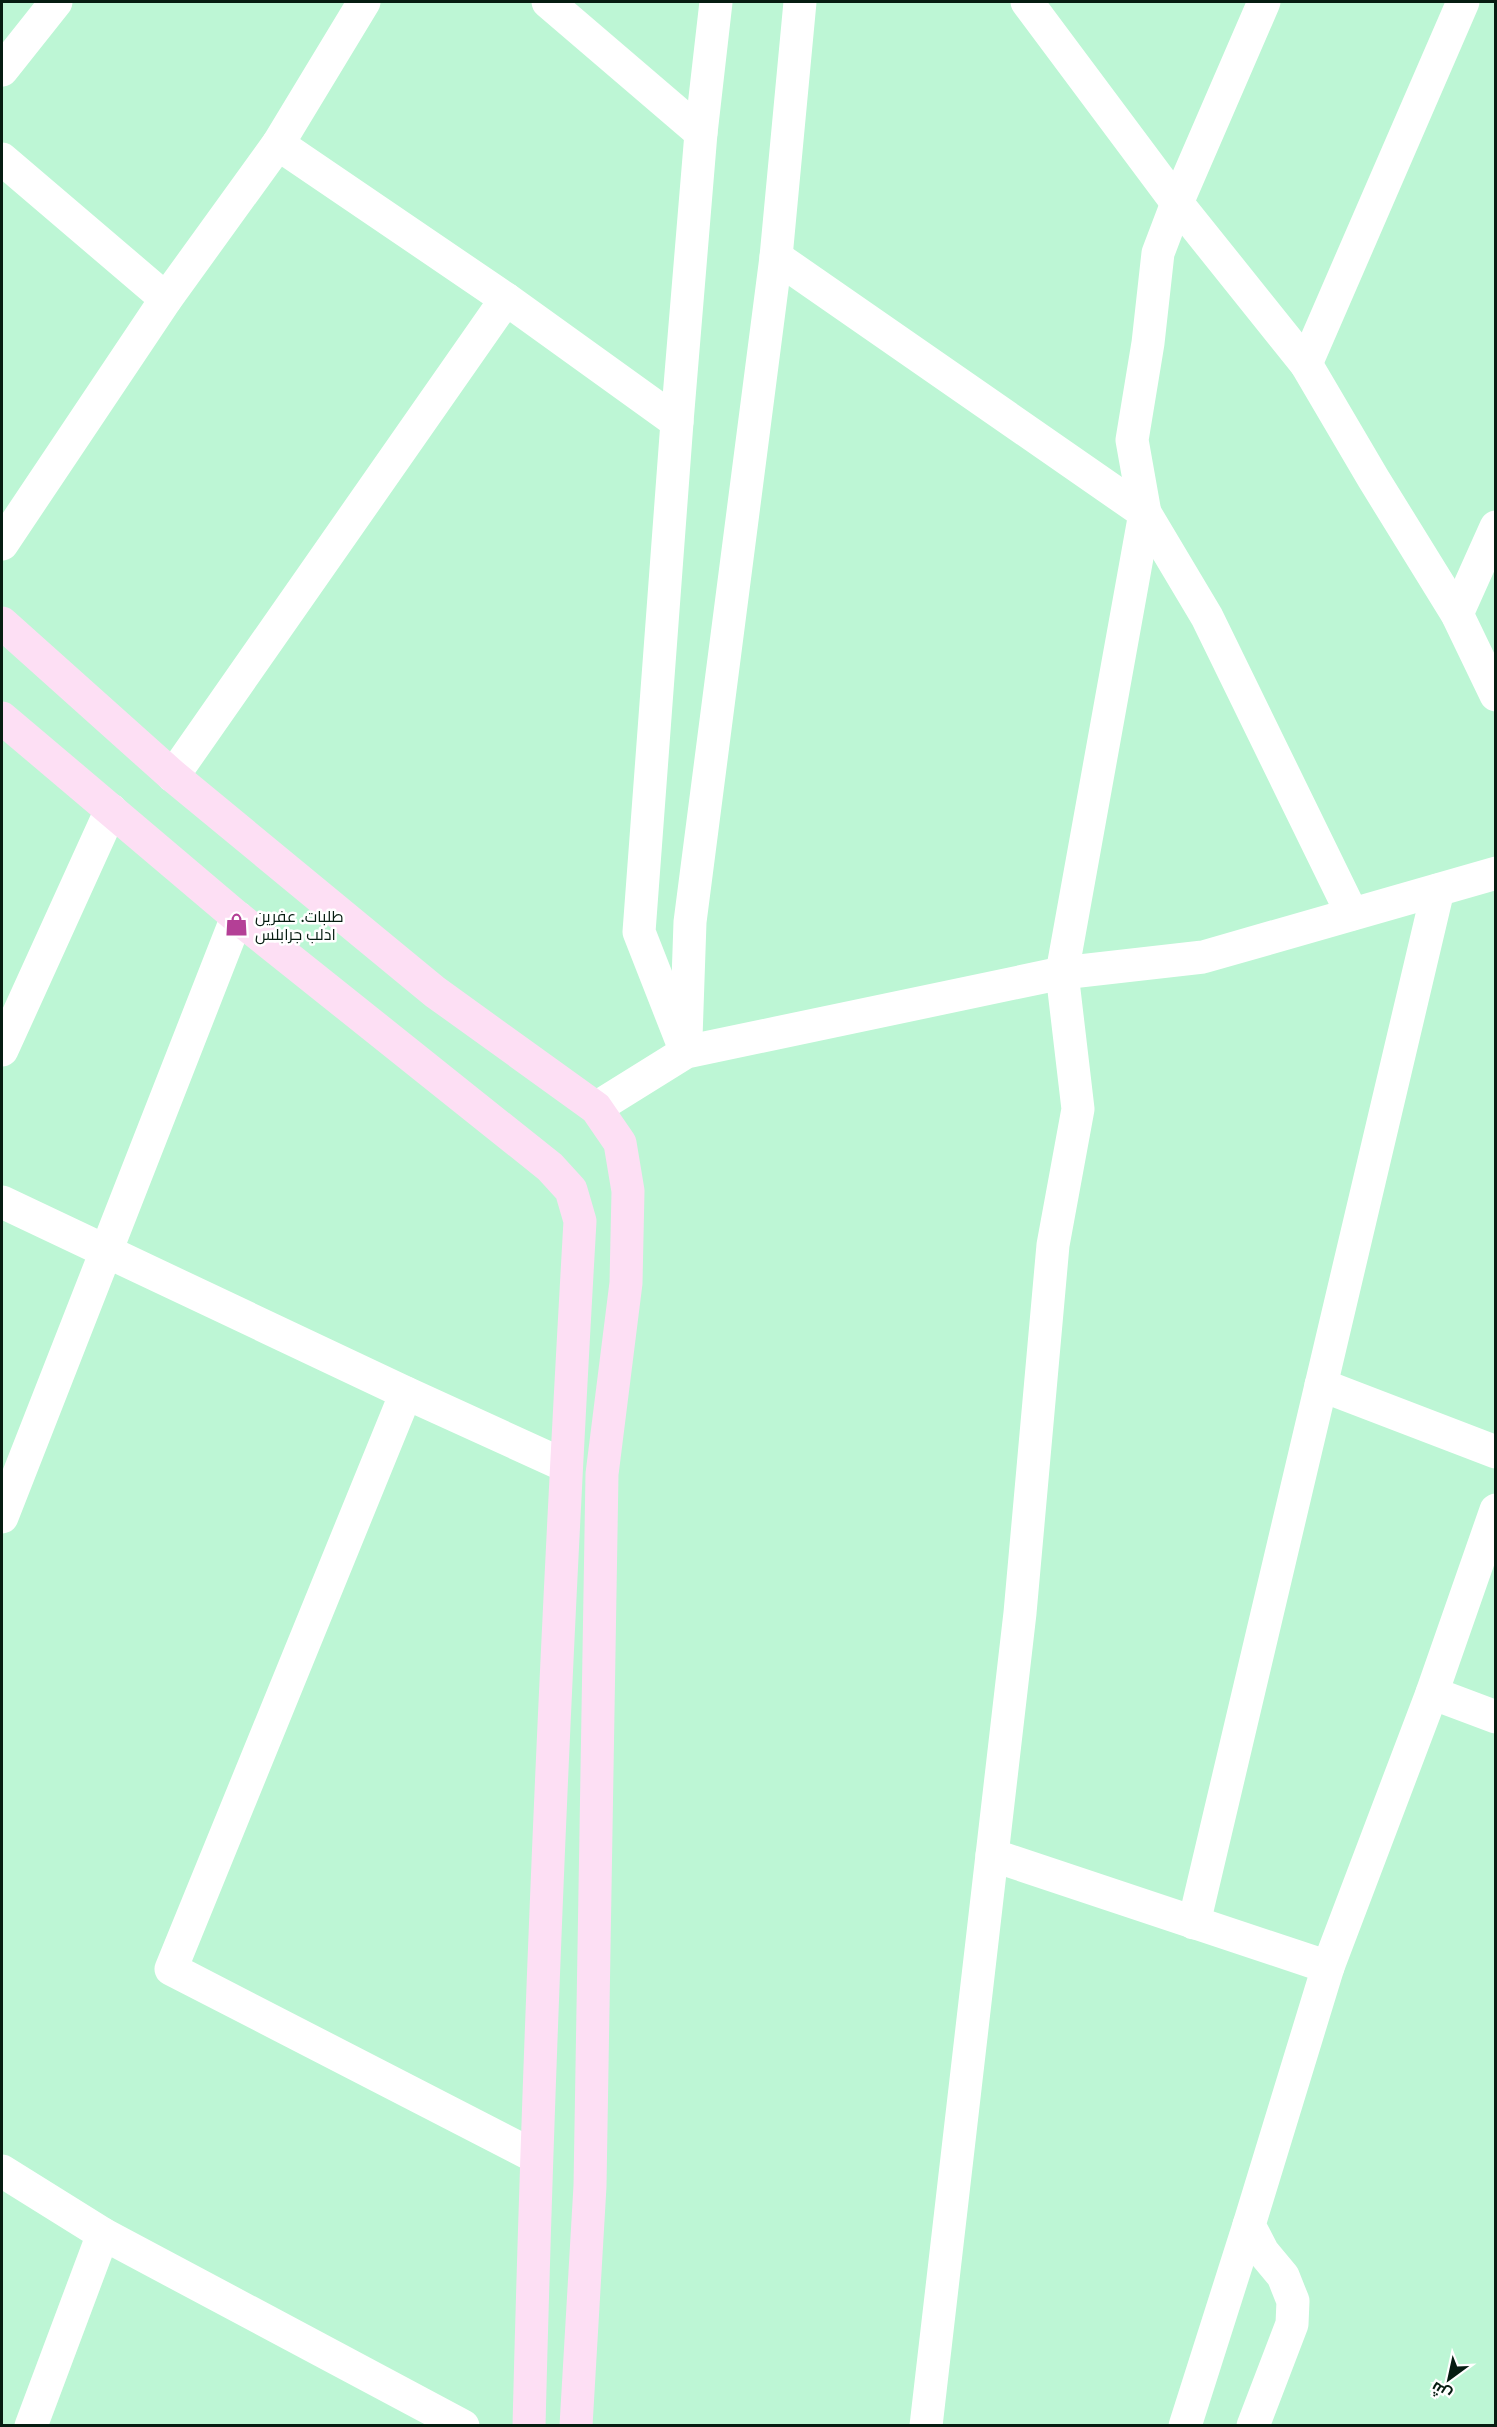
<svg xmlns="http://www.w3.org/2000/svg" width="1497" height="2427" viewBox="0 0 1497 2427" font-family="'Noto Sans',Cairo,sans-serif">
<rect width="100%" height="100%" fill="#bdf6d5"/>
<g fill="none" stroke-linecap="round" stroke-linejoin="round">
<!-- street -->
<g stroke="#fff" stroke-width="33">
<path d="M 548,2 L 701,133"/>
<path d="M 1027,2 L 1177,203 L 1306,364 L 1373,478 L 1457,614 L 1496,695"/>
<path d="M 1264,2 L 1177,203 L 1158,253 L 1148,343 L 1132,440 L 1145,513 L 1207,617 L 1352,914"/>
<path d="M 2,70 L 56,2"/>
<path d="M 278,144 L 506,299 L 677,422"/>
<path d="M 2,159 L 166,299"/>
<path d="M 776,257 L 1145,513 L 1062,973 L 1078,1109 L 1053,1245 L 1020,1613 L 926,2426"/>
<path d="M 1306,364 L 1463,2"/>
<path d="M 2,544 L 166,299 L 278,144 L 364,2"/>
<path d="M 1457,614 L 1496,527"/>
<path d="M 173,776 L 506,299"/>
<path d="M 686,1038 L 690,922 L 776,257 L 800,2"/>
<path d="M 2,1050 L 111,810"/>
<path d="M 686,1052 L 639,932 L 677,422 L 701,133 L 716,2"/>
<path d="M 596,1108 L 686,1052 L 1062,973 L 1203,957 L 1496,873"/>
<path d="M 2,1202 L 406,1393 L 566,1466"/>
<path d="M 1321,1385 L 1496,1452"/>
<path d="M 406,1393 L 171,1969 L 536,2157"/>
<path d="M 2,1517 L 237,917"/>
<path d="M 1432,1693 L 1496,1717"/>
<path d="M 992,1855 L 1328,1967"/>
<path d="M 1194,1923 L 1438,890"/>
<path d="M 2,2171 L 103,2234 L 463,2426"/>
<path d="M 31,2426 L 103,2234"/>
<path d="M 1185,2426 L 1249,2225"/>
<path d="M 1253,2426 L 1292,2324 L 1293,2301 L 1283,2276 L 1263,2252 L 1249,2225 L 1328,1967 L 1432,1693 L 1496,1510"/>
</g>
<!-- secondary -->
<g stroke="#fddff4" stroke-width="33">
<path d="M 2,623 L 173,776 L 435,992 L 596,1108 L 620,1143 L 628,1191 L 626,1283 L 602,1474 L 590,2186 L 576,2426"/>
<path d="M 2,718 L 237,917 L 550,1167 L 571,1190 L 580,1221 C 557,1622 539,2024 529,2426"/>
</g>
</g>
<!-- icons -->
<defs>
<symbol id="shop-bare" viewBox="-9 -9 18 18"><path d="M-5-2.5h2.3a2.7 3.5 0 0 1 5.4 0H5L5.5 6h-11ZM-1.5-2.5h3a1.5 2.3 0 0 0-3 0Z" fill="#b43f96" stroke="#fff" stroke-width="2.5" paint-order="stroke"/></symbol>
</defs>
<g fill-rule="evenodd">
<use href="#shop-bare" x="220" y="908" width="33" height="33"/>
</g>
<g text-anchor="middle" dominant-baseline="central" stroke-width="5" stroke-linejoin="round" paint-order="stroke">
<!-- poi labels -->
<g font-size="16" fill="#061c11" stroke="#fff" text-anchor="start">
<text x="255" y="916">طلبات. عفرين<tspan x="255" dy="18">ادلب جرابلس</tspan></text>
</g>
</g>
<!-- border -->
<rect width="1497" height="2427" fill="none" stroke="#061c11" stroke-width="6"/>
<!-- north arrow -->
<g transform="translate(1449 2379) rotate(213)" stroke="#ffffff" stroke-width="4.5" paint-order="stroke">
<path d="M0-4.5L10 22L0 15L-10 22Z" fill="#061c11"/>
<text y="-9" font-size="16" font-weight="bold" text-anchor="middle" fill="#061c11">ش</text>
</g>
</svg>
